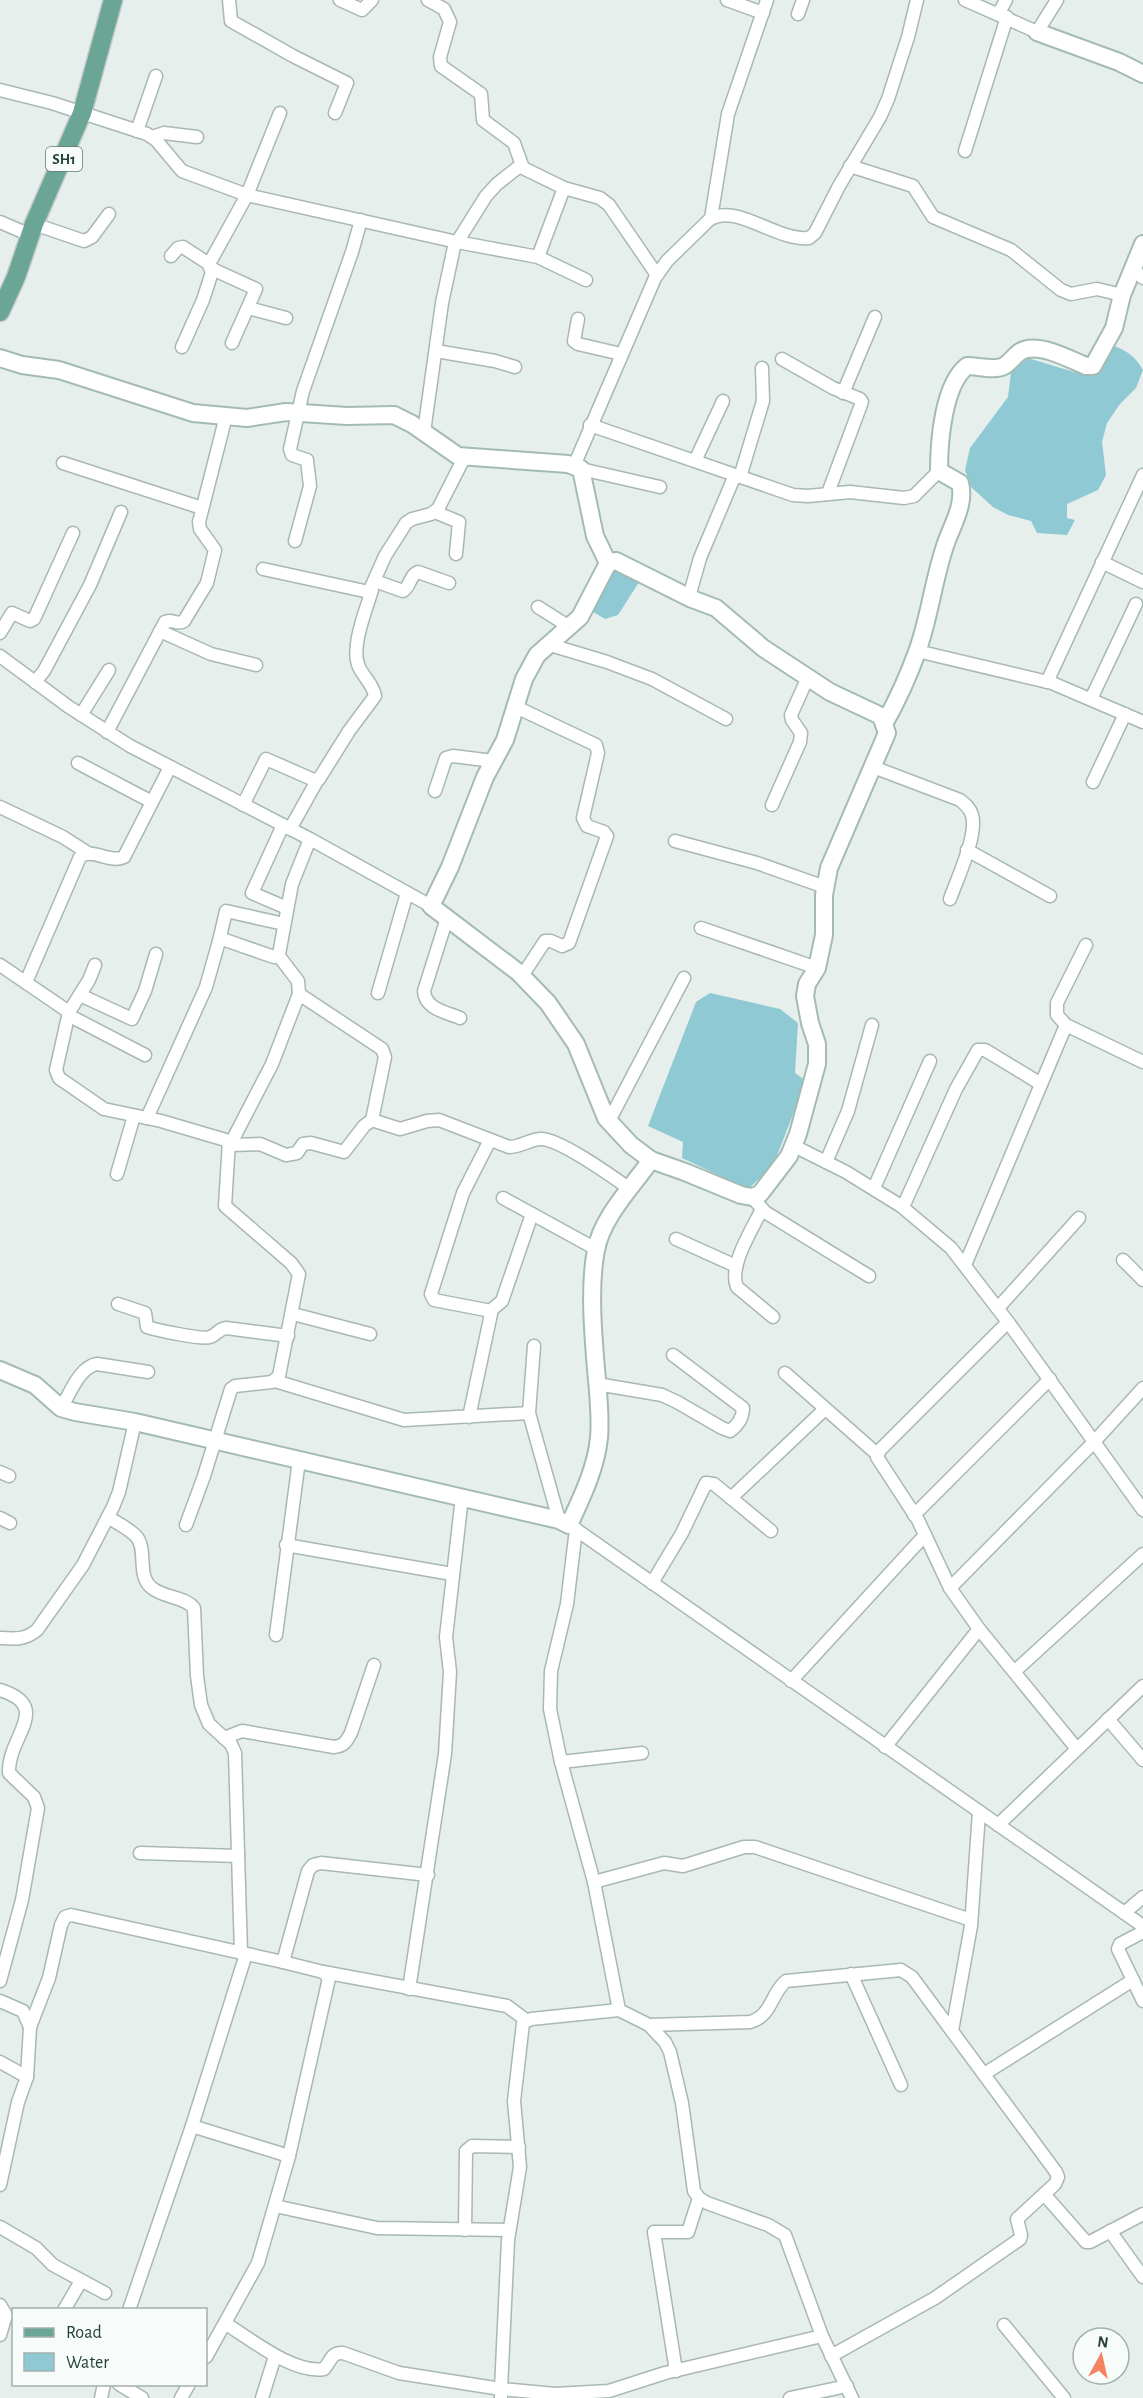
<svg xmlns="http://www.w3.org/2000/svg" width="1143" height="2398" viewBox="0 0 1143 2398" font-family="'Alegreya Sans',sans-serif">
<rect width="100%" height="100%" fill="#e6efeb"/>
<!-- water -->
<g fill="#8ec9d4">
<path d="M 1112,345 C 1127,351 1135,356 1143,370 L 1136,388 L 1120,404 L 1107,423 L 1102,442 L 1106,475 L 1098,490 L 1067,504 L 1067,518 L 1075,520 L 1067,535 L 1037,533 L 1031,521 L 1008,515 L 993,507 L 971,487 L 965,470 L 970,448 L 1008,397 L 1011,373 L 1028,358 L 1087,376 L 1096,369 Z"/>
<path d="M 615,565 L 641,579 L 618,615 L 605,619 L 590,610 Z"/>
<path d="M 710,993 L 780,1009 L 798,1023 L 795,1073 L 806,1081 L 773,1166 L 748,1189 L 682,1158 L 683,1142 L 648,1126 L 696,1002 Z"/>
</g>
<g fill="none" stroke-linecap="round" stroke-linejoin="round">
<defs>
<g id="street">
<path d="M 229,0 L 231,21 L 293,56 L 347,83 L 335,113"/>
<path d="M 340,0 L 362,10 L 372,0"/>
<path d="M 428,0 L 444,9 L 450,22 L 440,57 L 441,66 L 481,94 L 483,120 L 514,143 L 523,168 L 564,188 L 600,198 L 609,205 L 657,275"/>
<path d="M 727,0 L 763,13"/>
<path d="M 965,0 L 1037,32 L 1057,0"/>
<path d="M 999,13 L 1006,0"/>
<path d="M 798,14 L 803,0"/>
<path d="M 0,90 L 52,103 L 147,134 L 156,140 L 182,171 L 247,195 L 457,242 L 538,257 L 586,280"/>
<path d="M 137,131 L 156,76"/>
<path d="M 152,137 L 164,133 L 197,137"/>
<path d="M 965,151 L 1007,17"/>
<path d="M 850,166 L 913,186 L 933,217 L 1011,250 L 1061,290 L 1071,294 L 1097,289 L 1122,295"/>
<path d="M 711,218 L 728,114 L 767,0"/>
<path d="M 0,222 L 30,235"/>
<path d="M 34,224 L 84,241 L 92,237 L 109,214"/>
<path d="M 171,256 L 178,248 L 183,247 L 209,264"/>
<path d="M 538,257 L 564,188"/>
<path d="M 1133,269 L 1143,278"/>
<path d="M 248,308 L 286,318"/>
<path d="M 578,319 L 574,341 L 578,344 L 621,354"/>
<path d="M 232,343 L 256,289 L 210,268 L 209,264 L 247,195 L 280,113"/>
<path d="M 182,347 L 203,300 L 213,269"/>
<path d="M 436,351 L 495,361 L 515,367"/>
<path d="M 782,359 L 833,388 L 860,399 L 862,402 L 828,493"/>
<path d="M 843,393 L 875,317"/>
<path d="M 590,425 L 793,495 L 808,496 L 850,492 L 904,498 L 914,496 L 939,471"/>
<path d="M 424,432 L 442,303 L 454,247 L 486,196 L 497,184 L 521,165"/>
<path d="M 695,461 L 723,401"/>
<path d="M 63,463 L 202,508"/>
<path d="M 574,466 L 655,278 L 667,261 L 709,220 C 736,202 775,241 809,238 L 815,233 L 839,186 L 880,117 L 888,99 L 908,37 L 917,0"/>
<path d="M 581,469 L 660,487"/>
<path d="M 740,477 L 763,401 L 762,368"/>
<path d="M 435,512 L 459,522 L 456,554"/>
<path d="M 295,541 L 310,486 L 307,460 L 292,455 L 290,449 L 303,391 L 352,252 L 361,220"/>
<path d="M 1102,562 L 1143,582"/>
<path d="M 263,569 L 369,592 L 385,556 L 406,523 L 412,519 L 431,514 L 438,509 L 465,456"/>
<path d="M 375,581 L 403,591 C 410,587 410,575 418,572 L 449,583"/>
<path d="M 689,597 L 700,558 L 735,475"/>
<path d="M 538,607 L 568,626"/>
<path d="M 160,631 L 211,654 L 256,665"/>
<path d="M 0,633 L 12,613 L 30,621 L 34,619 L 73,533"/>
<path d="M 547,644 L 607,662 L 652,679 L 726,719"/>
<path d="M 917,651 L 1052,683 L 1143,722"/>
<path d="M 0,656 L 69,707 L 130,746 L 310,839 L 431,906"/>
<path d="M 35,682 L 44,671 L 90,585 L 121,512"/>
<path d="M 1047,682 L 1143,475"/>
<path d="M 1091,699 L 1136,604"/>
<path d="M 516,707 L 596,745 L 598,753 L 583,818 L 587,826 L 604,832 L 607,836 L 569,943 L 562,946 L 551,941 L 545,941 L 522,976"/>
<path d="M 81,715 L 109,670"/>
<path d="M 107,732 L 165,622 C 172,618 177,626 184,621 L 207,583 L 215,550 L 200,529 L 199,522 L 226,416"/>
<path d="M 78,763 L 152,802"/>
<path d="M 873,767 L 960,800 C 965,804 970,808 972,815 C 978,835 957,879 950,899"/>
<path d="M 1093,782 L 1125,714"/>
<path d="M 435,791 L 446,758 L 453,756 L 493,761"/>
<path d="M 243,805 L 266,759 L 314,780 L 319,779 L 349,731 L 375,696 C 373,684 364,678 359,667 C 350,648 366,610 372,590"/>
<path d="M 772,805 L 800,742 L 801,733 L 792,720 L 791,715 L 808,677"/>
<path d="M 0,807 L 63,837 L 88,853"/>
<path d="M 283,825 L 252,893 L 287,908"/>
<path d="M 290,829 L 318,779"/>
<path d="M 675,841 L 757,863 L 825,887"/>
<path d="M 967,850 L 1050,896"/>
<path d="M 447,918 L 424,991 C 425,1009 446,1012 460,1018"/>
<path d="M 701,928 L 817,968"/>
<path d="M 219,941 L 226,911 L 284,924"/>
<path d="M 1086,945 L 1057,1003 L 1057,1015 L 1066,1025 L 1143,1062"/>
<path d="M 0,965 L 69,1012 L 56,1070 L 59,1078 L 104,1109 L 161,1121 L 229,1141 L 225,1206 L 291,1263 L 299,1274 L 279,1376 L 272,1382 L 235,1386 L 231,1389 L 204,1476 L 186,1525"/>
<path d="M 26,982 L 80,857 C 92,847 110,864 124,857 L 170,767"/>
<path d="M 378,993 L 407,893"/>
<path d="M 299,994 L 382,1049 L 385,1057 L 372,1120"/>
<path d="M 80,995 L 132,1019 L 145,991 L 156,954"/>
<path d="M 69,1012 L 89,980 L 95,965"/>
<path d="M 70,1016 L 145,1055"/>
<path d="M 147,1118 L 206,987 L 219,941 L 225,940 L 274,957 L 279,954 L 292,884 L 310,839"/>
<path d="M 609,1121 L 684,978"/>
<path d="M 230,1145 L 260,1144 L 286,1155 L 297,1153 L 303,1144 L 311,1143 L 344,1152 L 364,1126 L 372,1120 L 400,1129 L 427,1121 L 439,1120 L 509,1147 C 521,1147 530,1139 541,1139 C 560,1139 613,1177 630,1189"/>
<path d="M 230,1145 L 272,1064 L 299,994 L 298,981 L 278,955"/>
<path d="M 794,1146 L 846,1172 L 901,1206 L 951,1248 L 1008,1322 L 1143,1510"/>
<path d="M 826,1162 L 848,1111 L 872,1025"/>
<path d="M 117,1174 L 134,1116"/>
<path d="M 874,1188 L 930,1061"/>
<path d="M 752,1197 L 765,1212 L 869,1276"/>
<path d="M 503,1198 L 596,1249"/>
<path d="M 903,1207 L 956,1089 L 978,1050 L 985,1050 L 1041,1084"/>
<path d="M 762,1209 C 753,1228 728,1266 737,1287 L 773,1317"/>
<path d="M 676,1239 L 736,1266"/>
<path d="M 1123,1260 L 1143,1280"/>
<path d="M 965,1265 L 1066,1025"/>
<path d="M 118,1304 L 145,1313 L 147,1327 C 157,1330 202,1340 210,1337 C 217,1335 218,1329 226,1328 L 288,1336"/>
<path d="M 998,1308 L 1079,1218"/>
<path d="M 489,1312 L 502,1301 L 532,1214"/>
<path d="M 293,1314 L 370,1334"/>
<path d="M 1008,1322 L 880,1450 L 877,1457 L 918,1520 L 950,1588 L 979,1629 L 1077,1749"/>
<path d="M 534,1346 L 529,1413 L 559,1520"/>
<path d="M 785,1373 L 877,1454"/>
<path d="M 275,1381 L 404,1420 L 529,1413"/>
<path d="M 597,1384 L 662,1395 L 677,1402 L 722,1428 L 730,1431 C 738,1425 743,1418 743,1408 L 673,1355"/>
<path d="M 61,1408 C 70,1394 79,1367 97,1364 L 148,1372"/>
<path d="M 469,1417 L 491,1314 L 486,1310 L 434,1300 L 431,1294 L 463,1193 L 490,1140"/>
<path d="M 0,1472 L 9,1476"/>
<path d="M 731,1498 L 825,1409"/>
<path d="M 914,1515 L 1050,1379"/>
<path d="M 108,1517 C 117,1523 128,1528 136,1536 C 148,1549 136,1576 152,1588 C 164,1598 184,1596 194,1608 L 197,1676 L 201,1705 L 209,1724 L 231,1744 L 235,1753 L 241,1953"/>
<path d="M 0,1518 L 10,1523"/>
<path d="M 571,1526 L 1143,1926"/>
<path d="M 576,1529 L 567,1604 L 551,1671 L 550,1709 L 561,1762 L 594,1882 L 619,2010 L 649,2025 L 665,2042 L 670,2052 L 682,2103 L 694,2191 L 699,2198 L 707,2203 L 768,2225 L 785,2235 L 822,2336 L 852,2398"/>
<path d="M 286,1545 L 452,1574"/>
<path d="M 652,1583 L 682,1533 L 706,1483 L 714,1484 L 771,1531"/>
<path d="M 950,1588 L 1093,1443 L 1143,1388"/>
<path d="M 276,1635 L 299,1460"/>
<path d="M 0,1638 C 15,1639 25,1640 37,1630 L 83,1565 L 113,1507 L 119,1492 L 135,1422"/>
<path d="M 1015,1671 L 1143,1554"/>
<path d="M 791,1681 L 925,1535"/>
<path d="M 0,1690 C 54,1707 7,1737 9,1773 L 34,1797 L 38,1808 L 22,1900 L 0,1981"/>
<path d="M 1108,1719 L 1143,1760"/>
<path d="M 224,1738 L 242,1731 L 334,1747 C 344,1746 346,1742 351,1733 L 374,1665"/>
<path d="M 885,1747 L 979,1629"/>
<path d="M 561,1762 L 642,1753"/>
<path d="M 998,1825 L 1143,1686"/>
<path d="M 140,1853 L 238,1856"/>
<path d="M 594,1882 L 664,1863 L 683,1866 L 744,1847 L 755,1847 L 971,1920"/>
<path d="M 1124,1913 L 1143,1897"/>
<path d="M 1143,1932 L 1120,1944 L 1118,1949 L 1143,2001"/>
<path d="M 283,1962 L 308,1871 L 313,1865 L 321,1863 L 428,1875"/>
<path d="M 323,1972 L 507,2006 L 526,2020"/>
<path d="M 851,1974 L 901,2085"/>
<path d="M 409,1989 L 445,1754 L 450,1672 L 446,1637 L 462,1497"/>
<path d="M 0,2001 L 23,2011 L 30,2027 L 27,2077 L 18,2102 L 0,2185"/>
<path d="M 619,2010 L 531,2019 L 523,2023 L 514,2101 L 520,2167 L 508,2240 L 501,2389 L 555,2394 L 609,2391 L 665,2373 L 822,2336"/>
<path d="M 649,2025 L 750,2022 C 772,2016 771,1993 786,1981 L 901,1970 L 912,1977 L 1056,2172 L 1058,2177 L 1055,2184 L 1017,2219 L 1021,2235 L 1020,2239 L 935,2298 L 831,2356"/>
<path d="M 30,2027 L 49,1978 L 61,1925 L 65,1917 L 71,1915 L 283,1962 L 323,1972 L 329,1978 L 289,2156 L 258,2263 L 206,2357"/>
<path d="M 952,2031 L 971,1926 L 979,1812"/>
<path d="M 0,2062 L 27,2077"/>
<path d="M 984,2074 L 1133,1980"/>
<path d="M 192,2126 L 289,2156"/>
<path d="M 1044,2194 L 1086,2242 L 1090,2242 L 1143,2214"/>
<path d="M 275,2206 L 377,2228 L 509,2230"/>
<path d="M 0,2227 L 36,2248 L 53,2265 L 105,2293"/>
<path d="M 465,2230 L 466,2151 L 472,2146 L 519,2147"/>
<path d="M 1110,2231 L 1143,2277"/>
<path d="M 0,2305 L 6,2315 L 0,2335"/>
<path d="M 64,2310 L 81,2281"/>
<path d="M 129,2310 L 192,2126 L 246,1954"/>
<path d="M 226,2324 C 251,2339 293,2374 324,2369 C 331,2361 331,2352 343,2353 L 399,2373 L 501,2389 L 501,2398"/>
<path d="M 1004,2325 L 1064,2398"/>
<path d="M 676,2371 L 654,2232 L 688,2232 L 699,2198"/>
<path d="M 119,2384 L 142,2398"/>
<path d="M 101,2398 L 104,2384"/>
<path d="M 181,2398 L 189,2384"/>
<path d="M 262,2398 L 275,2356"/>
<path d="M 790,2398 L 847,2386"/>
</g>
<g id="secondary">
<path d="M 1037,32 L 1119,62 L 1143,74"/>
<path d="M 0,358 L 22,365 L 59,370 L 193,413 L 247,418 L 286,412 L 347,416 L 394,415 L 412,424 L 458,456 L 568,464 L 581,469 L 595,536 L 608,563 L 580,617 L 537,655 L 524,679 L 505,740 L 485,777 L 450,867 L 431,906 L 518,972 L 548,1003 L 576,1044 L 606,1118 L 631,1145 L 651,1160"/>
<path d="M 884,724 C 897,701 908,677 917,652 C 929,619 933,583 944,549 C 950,528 966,506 960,483 L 939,471 C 939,442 943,385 967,366 C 977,366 995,371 1004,366 C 1013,361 1016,351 1027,349 C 1046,346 1069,359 1086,366 L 1093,366 L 1114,328 L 1122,295 L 1143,244"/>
<path d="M 0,1370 L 35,1385 L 61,1408 L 75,1412 L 135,1422 L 559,1520 L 569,1525 C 582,1497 596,1468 599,1438 C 601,1415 598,1392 596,1369 C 593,1333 589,1285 596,1250 C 602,1217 632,1187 651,1160 L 685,1172 L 741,1195 L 752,1197 L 760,1194 L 789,1156 L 798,1134 L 817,1064 L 817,1044 L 810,1023 L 805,996 L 807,984 L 817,968 L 824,935 L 824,895 L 829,868 L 887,733 L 881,716 L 830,692 L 763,648 L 716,608 L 692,599 L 616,561 L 608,563"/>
</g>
<path id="primary" d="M 0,312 L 16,277 L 34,224 L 82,113 L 113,0"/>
</defs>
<!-- street casing -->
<use href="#street" stroke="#a8b8b2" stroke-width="15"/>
<!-- secondary casing -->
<use href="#secondary" stroke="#a4bbb3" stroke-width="20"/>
<!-- primary casing -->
<use href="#primary" stroke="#c2cac8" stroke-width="21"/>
<!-- street -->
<use href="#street" stroke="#fff" stroke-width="12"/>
<!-- secondary -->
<use href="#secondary" stroke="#fff" stroke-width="16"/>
<!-- primary -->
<use href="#primary" stroke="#6aa596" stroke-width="18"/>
</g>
<g text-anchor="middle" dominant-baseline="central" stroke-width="6" stroke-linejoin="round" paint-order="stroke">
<!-- shield labels -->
<rect fill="#f7fbf9" stroke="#637a73" stroke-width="1.5" x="46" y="147" width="36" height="24" rx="4.5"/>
<g font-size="15" font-weight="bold" fill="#24423a">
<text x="64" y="159">SH1</text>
</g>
</g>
<!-- legend -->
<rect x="12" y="2308" width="195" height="78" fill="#f7fbf9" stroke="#a3b1ad" stroke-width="1.5"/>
<rect x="24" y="2328" width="30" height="9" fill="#6aa596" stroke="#a3b1ad" stroke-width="1.5"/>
<text x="66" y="2338" font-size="18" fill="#24423a">Road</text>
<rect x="24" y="2353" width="30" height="18" fill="#8ec9d4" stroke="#a3b1ad" stroke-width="1.5"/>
<text x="66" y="2368" font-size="18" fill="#24423a">Water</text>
<!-- north arrow -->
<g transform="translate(1101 2356) rotate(8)"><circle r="28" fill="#f7fbf9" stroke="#a3b1ad" stroke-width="1.5"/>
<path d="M0-4.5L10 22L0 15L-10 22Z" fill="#f4845f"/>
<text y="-9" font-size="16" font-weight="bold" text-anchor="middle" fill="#24423a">N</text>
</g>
</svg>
